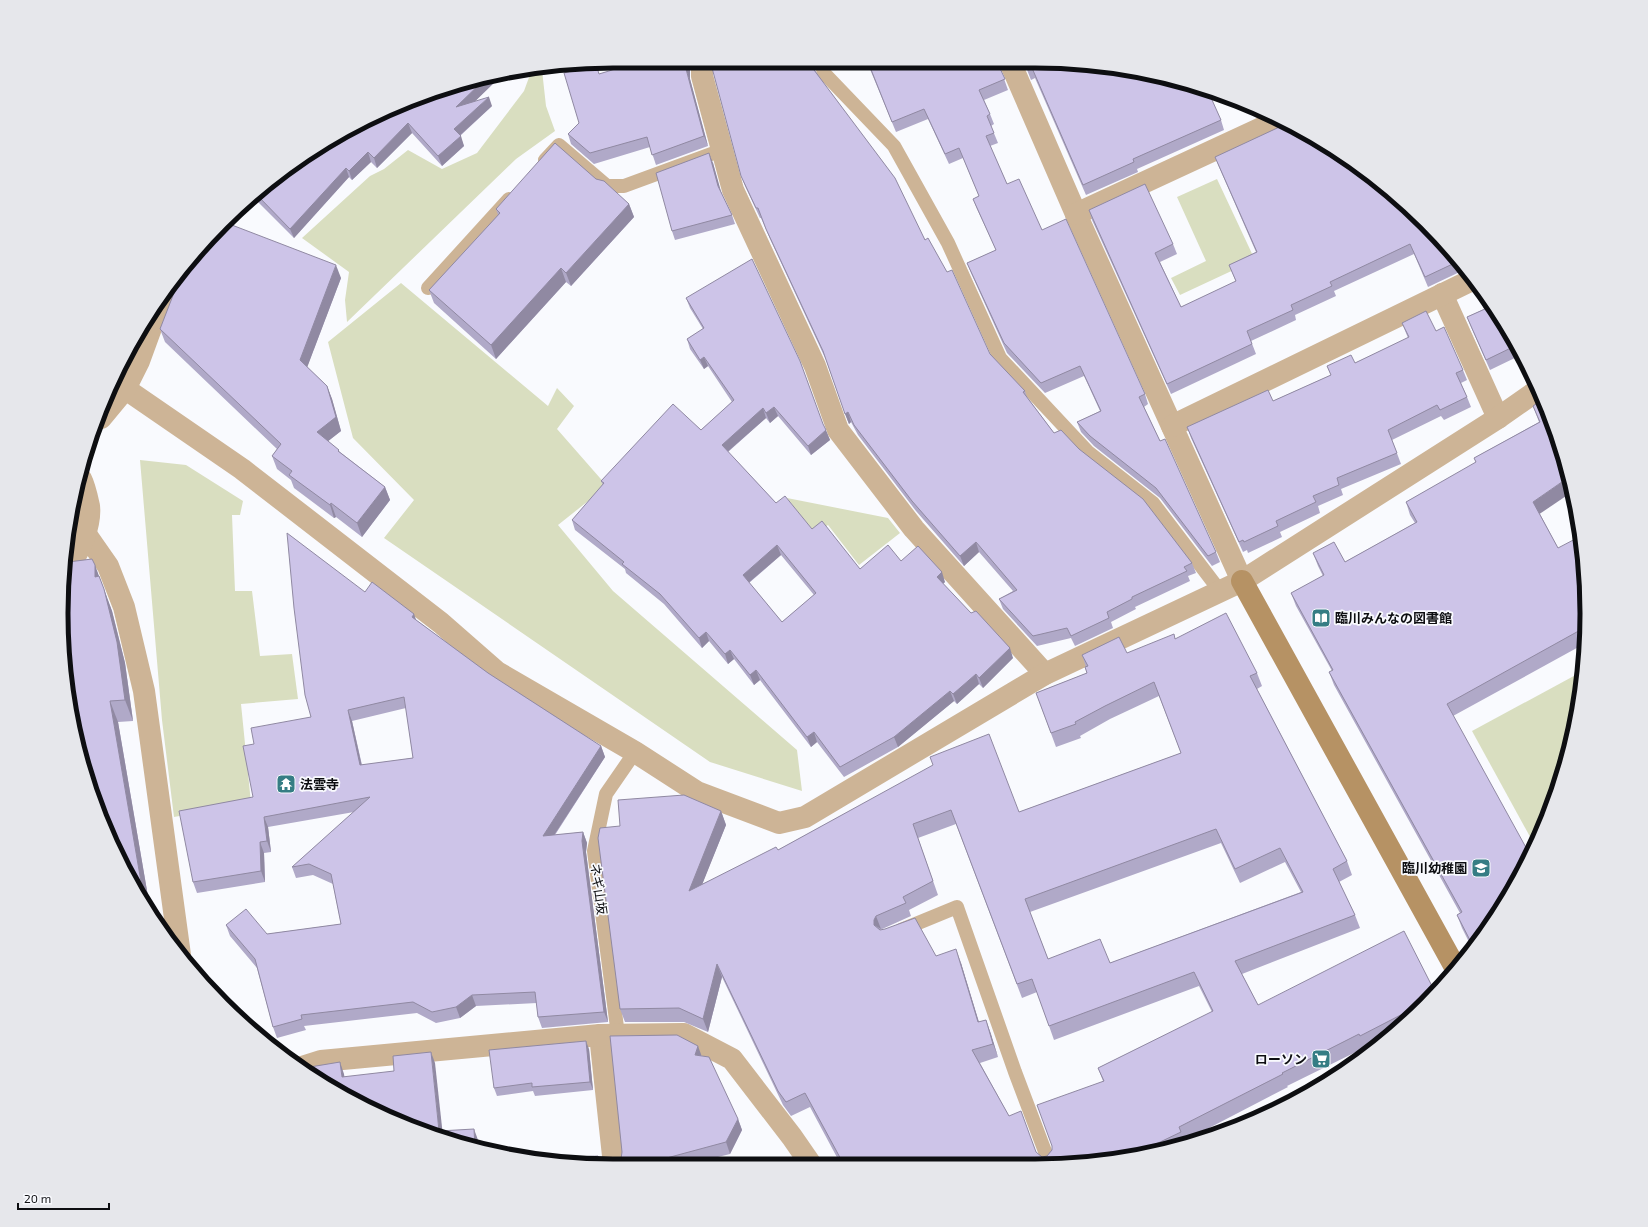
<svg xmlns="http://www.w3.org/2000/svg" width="1648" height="1227" viewBox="0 0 1648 1227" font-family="'Exo 2','Noto Sans JP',sans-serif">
<rect width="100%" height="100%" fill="#f9fafe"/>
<!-- green -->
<g fill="#d9dec0">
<path d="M 542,70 L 546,106 L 555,131 L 516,159 L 347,322 L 345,300 L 349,272 L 302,238 L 370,176 L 384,169 L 408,150 L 442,169 L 477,153 L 524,91 L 531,72 Z"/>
<path d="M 1217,179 L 1255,260 L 1180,295 L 1171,278 L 1206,261 L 1177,197 Z"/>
<path d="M 401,283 L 548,406 L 557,388 L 574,406 L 557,429 L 607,486 L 558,525 L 613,591 L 797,750 L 802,791 L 710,762 L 384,538 L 414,500 L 353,438 L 328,342 Z"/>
<path d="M 140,460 L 186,465 L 243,501 L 240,515 L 232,515 L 235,591 L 252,591 L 260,656 L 292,654 L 298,699 L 241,704 L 251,803 L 174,817 L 162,720 Z"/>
<path d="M 787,498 L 888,518 L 900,533 L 859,565 L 828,525 L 815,534 Z"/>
<path d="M 1583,671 L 1582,686 L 1558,791 L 1534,844 L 1472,731 Z"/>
</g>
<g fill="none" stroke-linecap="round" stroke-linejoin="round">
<!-- lane -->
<g stroke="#cdb496" stroke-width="14">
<path d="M 821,62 L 824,73 L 894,146 L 948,243 L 1000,358 L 1088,452 L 1153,503 L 1220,591"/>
<path d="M 545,160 L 559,145 L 607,186 L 624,186 L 722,150"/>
<path d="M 428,288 L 509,199"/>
<path d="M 901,930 L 957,907 L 1015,1072 L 1049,1162"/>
<path d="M 618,1035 L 594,851 L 606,794 L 635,752"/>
</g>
<!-- street -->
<g stroke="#cdb496" stroke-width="22">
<path d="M 702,61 L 702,76 L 733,190 L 815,366 L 838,430 L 914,529 L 1045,674"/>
<path d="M 1010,62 L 1076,214 L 1242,581"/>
<path d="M 1076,214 L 1281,119"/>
<path d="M 1442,294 L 1498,418"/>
<path d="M 114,381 L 242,469 L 441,623 L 497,672 L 635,752 L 697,792 L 779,823 L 805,817 L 1045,674 L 1242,581 L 1498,418 L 1538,390"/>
<path d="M 101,418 L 125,389 L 139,361 L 162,298"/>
<path d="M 1172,426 L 1474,279"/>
<path d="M 85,533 L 108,566 L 124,607 L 144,691 L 180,955"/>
<path d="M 68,564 C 81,554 91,522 89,506 C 87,497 85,487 81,479"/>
<path d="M 600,1035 L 614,1165"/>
<path d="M 302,1067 L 321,1061 L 600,1035 L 684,1034 L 732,1059 L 792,1137 L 810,1163"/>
</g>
<!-- secondary -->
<path stroke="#b69264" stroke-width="22" d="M 1242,581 L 1456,969"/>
</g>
<!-- wall -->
<g fill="#b0a9c8" fill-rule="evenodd">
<path d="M 711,61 L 813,62 L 815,70 L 925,240 L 990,354 L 1025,391 L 1027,397 L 1054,433 L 1079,449 L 1192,563 L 1196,573 L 1188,576 L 1190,581 L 1135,607 L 1136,609 L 1111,622 L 1113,628 L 1075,646 L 1071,638 L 1037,646 L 1003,609 L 999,599 L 1013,591 L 979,552 L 964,566 L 916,511 L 858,435 L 851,422 L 849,424 L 826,360 L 770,239 L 761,218 L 760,218 L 745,186 L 741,176 Z"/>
<path d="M 829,62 L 855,62 L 831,67 Z"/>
<path d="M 867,62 L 998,62 L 1008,90 L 984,100 L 990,114 L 994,124 L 991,126 L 998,143 L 990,146 L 1007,184 L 1042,230 L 1145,394 L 1148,404 L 1144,407 L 1160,441 L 1216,552 L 1220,562 L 1212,566 L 1160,498 L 1094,446 L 1081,432 L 1077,422 L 1100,411 L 1084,376 L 1045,393 L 1007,353 L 971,273 L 967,263 L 996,250 L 977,209 L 973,199 L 979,196 L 963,158 L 949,164 L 928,119 L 896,132 Z"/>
<path d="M 1024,62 L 1070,62 L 1221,120 L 1224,130 L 1137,169 L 1138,172 L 1086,195 L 1035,78 L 1031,80 Z"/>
<path d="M 600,74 L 690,79 L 708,146 L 656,165 L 650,147 L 594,164 L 571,144 L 568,134 L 579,123 Z"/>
<path d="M 501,76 L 474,102 L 492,106 L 460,136 L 464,146 L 442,166 L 412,133 L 377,168 L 371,162 L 352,180 L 349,177 L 294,238 L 257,201 L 256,197 L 322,147 L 325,150 L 470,80 Z"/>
<path d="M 1215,157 L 1383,193 L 1425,223 L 1466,269 L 1428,287 L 1414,254 L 1334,291 L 1336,296 L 1295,315 L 1296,320 L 1251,341 L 1256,354 L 1171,394 L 1092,220 L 1089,210 L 1173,244 L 1177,254 L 1160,262 L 1181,307 L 1236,282 L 1229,265 L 1256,252 L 1219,167 Z"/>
<path d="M 713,163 L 720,190 L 732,215 L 735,224 L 675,240 L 672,231 Z"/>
<path d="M 596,179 L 629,204 L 634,217 L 571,286 L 566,282 L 496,359 L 434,303 L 429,290 L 498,215 L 496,209 Z"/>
<path d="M 223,223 L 341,278 L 307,367 L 327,386 L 332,399 L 341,431 L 328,441 L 340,452 L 385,487 L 390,500 L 362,537 L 336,517 L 334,518 L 294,488 L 291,480 L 277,469 L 272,456 L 277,449 L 165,342 L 160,329 L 184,269 L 183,268 Z"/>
<path d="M 1475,280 L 1521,355 L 1490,370 L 1471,327 L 1467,317 L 1484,309 L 1473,282 Z"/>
<path d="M 686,298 L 823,425 L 830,440 L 811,455 L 778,416 L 770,423 L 766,418 L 728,452 L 776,503 L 812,529 L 860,569 L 901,561 L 945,582 L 943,584 L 1013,658 L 983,688 L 979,684 L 957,704 L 954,701 L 898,747 L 844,777 L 817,742 L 811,747 L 760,680 L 754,685 L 734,659 L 728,664 L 709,641 L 702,648 L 664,604 L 626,573 L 625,569 L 575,530 L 572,520 L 603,485 L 601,481 L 701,430 L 732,402 L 708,366 L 704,369 L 690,349 L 687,339 L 703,329 L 690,308 ZM 781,555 L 814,595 L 782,622 L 749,583 Z"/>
<path d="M 1402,323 L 1436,331 L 1463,370 L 1467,380 L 1461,383 L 1467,397 L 1471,407 L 1444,420 L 1441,416 L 1392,440 L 1401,464 L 1341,489 L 1343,495 L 1318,506 L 1320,513 L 1280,532 L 1282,537 L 1248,553 L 1247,550 L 1243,552 L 1191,438 L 1187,427 L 1273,401 L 1331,375 L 1327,366 L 1355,363 L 1408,338 Z"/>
<path d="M 1542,400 L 1540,514 L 1558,548 L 1586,578 L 1584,644 L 1453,716 L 1513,890 L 1472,948 L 1462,928 L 1457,915 L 1460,913 L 1334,685 L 1329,672 L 1332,671 L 1296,606 L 1291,593 L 1323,576 L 1318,566 L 1313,553 L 1345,562 L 1415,523 L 1410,515 L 1406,502 L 1476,463 L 1474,458 L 1539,422 L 1533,406 Z"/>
<path d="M 92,559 L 112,611 L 125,663 L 133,721 L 118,722 L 151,914 L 135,890 L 90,791 Z"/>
<path d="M 365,592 L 416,620 L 488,673 L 601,746 L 605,757 L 555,835 L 583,832 L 587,843 L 586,852 L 608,1022 L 542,1028 L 538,1017 L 537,1003 L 476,1006 L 460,1018 L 436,1023 L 417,1013 L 304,1026 L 306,1030 L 277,1038 L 273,1027 L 257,968 L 230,936 L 226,925 L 267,934 L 341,924 L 333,884 L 313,875 L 296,878 L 292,867 L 354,812 L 268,827 L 271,852 L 264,853 L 265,882 L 197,893 L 193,882 L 253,797 L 254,744 L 311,717 ZM 406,708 L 413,758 L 362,765 L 352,721 Z"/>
<path d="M 1175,639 L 1257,673 L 1262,686 L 1257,689 L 1347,861 L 1352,875 L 1339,882 L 1355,915 L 1360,928 L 1242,974 L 1258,1005 L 1435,992 L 1383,1041 L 1365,1050 L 1364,1048 L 1287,1086 L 1288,1087 L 1184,1141 L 1107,1161 L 840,1163 L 810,1107 L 791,1116 L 783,1105 L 722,977 L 708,1032 L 684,1022 L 625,1022 L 620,1009 L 620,826 L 721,811 L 726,825 L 702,884 L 778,850 L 933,766 L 1019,812 L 1181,753 L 1159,696 L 1110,719 L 1080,736 L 1081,738 L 1056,747 L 1036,693 L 1087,673 L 1085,667 L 1086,667 L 1082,655 L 1127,653 ZM 956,824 L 1022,998 L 1037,992 L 1054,1040 L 1199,986 L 1212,1012 L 1098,1068 L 1103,1081 L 1047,1156 L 1042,1157 L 1036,1152 L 1009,1116 L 980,1063 L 998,1057 L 986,1020 L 979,1022 L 961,963 L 936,956 L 880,930 L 911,916 L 909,910 L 938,895 L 918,838 ZM 1221,843 L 1240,883 L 1285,862 L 1301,892 L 1110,963 L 1048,959 L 1030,912 Z"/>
<path d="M 589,1049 L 593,1090 L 535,1096 L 533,1091 L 497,1096 L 494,1088 Z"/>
<path d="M 701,1056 L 738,1119 L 742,1130 L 730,1154 L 690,1164 L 615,1165 L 618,1163 Z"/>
</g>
<!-- shaded-wall -->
<g fill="#9089a2">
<path d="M 686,61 L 690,61 L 690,79 L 708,146 L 704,136 L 686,69 Z"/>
<path d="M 811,62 L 813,62 L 815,71 Z"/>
<path d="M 501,76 L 459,117 L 456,107 L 486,78 Z"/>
<path d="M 489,97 L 492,106 L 457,138 L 454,129 Z"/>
<path d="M 408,123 L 412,133 L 377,168 L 374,158 Z"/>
<path d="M 461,136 L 464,146 L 442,166 L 438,156 Z"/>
<path d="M 368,152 L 371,162 L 352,180 L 349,171 Z"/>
<path d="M 709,153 L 713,163 L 722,195 L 718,186 Z"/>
<path d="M 346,168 L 349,177 L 294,238 L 290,229 Z"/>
<path d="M 629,204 L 634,217 L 571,286 L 566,273 Z"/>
<path d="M 336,265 L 341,278 L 305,373 L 300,360 Z"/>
<path d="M 561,268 L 566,282 L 496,359 L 491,345 Z"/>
<path d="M 704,357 L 708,366 L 704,369 L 700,360 Z"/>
<path d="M 327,386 L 332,399 L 341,431 L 322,446 L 317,432 Z"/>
<path d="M 774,407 L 778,416 L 770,423 L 766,413 Z"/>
<path d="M 763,408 L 766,418 L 725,454 L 722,445 Z"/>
<path d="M 848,412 L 851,422 L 849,424 L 845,414 Z"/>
<path d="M 826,430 L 830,440 L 811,455 L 808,446 Z"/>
<path d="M 1569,477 L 1572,492 L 1538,515 L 1533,502 Z"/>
<path d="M 385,487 L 390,500 L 362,537 L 357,523 Z"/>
<path d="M 331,503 L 336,517 L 334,518 L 330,505 Z"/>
<path d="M 976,542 L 979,552 L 964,566 L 960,556 Z"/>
<path d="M 777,545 L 781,555 L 746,585 L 743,575 Z"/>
<path d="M 95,565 L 103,587 L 95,577 Z"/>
<path d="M 942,572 L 945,582 L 940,586 L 937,577 Z"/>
<path d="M 104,589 L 112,611 L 125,663 L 133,721 L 125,700 Z"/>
<path d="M 414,614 L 418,625 L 412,617 Z"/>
<path d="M 706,632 L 709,641 L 702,648 L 699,638 Z"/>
<path d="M 1010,648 L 1013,658 L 983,688 L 979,678 Z"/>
<path d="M 730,650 L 734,659 L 728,664 L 725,654 Z"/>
<path d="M 756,670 L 760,680 L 754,685 L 750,675 Z"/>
<path d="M 976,674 L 979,684 L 957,704 L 953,694 Z"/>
<path d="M 950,691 L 954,701 L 898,747 L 894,737 Z"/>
<path d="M 110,701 L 118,722 L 151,914 L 145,905 Z"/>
<path d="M 348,710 L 352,721 L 364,776 L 360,765 Z"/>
<path d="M 814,732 L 817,742 L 811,747 L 807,737 Z"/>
<path d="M 601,746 L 605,757 L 547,846 L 543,836 Z"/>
<path d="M 721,811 L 726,825 L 694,905 L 689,891 Z"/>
<path d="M 264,817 L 268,827 L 271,852 L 267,841 Z"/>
<path d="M 583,832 L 587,843 L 586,852 L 608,1022 L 604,1012 L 582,841 Z"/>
<path d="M 260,842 L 264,853 L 265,882 L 261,871 Z"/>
<path d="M 876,916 L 881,929 L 874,925 L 874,920 Z"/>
<path d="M 956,949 L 961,963 L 983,1036 L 978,1022 Z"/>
<path d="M 717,964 L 722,977 L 708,1032 L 703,1019 Z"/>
<path d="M 472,995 L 476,1006 L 460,1018 L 456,1007 Z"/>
<path d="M 986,1020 L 991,1034 L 998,1057 L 993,1044 Z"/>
<path d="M 586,1041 L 589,1049 L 593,1090 L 590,1082 Z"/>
<path d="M 698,1046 L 702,1057 L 695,1055 Z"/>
<path d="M 431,1052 L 435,1063 L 443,1136 L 439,1131 Z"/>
<path d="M 340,1062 L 344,1074 L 346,1088 L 342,1077 Z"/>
<path d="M 738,1119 L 742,1130 L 730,1154 L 726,1142 Z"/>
<path d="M 474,1129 L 478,1140 L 479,1148 L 475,1148 Z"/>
</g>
<!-- building -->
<g fill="#cdc4e8" stroke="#9089a2" fill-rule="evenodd">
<path d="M 642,61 L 686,61 L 686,69 L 704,136 L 652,155 L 647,137 L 590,153 L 568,134 L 579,123 L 564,73 L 596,64 L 599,74 Z"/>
<path d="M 711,61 L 809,62 L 808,62 L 895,178 L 925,240 L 928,238 L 947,272 L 952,270 L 990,354 L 1025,391 L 1023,392 L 1054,433 L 1061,430 L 1079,449 L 1143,499 L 1192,563 L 1184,567 L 1187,571 L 1132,597 L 1132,599 L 1107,612 L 1109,618 L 1071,636 L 1067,628 L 1033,636 L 999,599 L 1017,590 L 976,542 L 960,556 L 912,501 L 854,425 L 848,412 L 845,414 L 823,351 L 766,229 L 758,208 L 756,208 L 741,176 L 711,64 Z"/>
<path d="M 868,62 L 997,62 L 1005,79 L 979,90 L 990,114 L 987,116 L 994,133 L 986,136 L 1007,184 L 1019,179 L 1042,230 L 1066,219 L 1145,394 L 1139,397 L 1160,441 L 1165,439 L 1216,552 L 1208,556 L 1156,488 L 1090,436 L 1077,422 L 1101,411 L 1080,366 L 1041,383 L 1004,343 L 967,263 L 996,250 L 973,199 L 979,196 L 959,148 L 945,154 L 924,109 L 892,122 Z"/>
<path d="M 1024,62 L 1070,62 L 1177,80 L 1208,91 L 1221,120 L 1133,159 L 1134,162 L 1083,185 L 1032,68 L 1028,70 Z"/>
<path d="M 486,78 L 456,107 L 489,97 L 454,129 L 461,136 L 438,156 L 408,123 L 374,158 L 368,152 L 349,171 L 346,168 L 290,229 L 258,196 L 322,147 L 325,150 L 341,134 L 470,80 Z"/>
<path d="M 1288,123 L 1342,154 L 1379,185 L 1383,193 L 1387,192 L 1425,223 L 1459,261 L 1425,277 L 1410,244 L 1330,282 L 1332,286 L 1291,305 L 1293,310 L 1247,331 L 1252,344 L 1167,384 L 1089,210 L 1145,184 L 1173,244 L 1155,253 L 1181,307 L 1236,281 L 1229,265 L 1257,252 L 1215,157 Z"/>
<path d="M 555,143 L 596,179 L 604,181 L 629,204 L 566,273 L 561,268 L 491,345 L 429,290 L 500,213 L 496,209 Z"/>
<path d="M 709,153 L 718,186 L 732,215 L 672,231 L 656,173 Z"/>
<path d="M 224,222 L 336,265 L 300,360 L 327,386 L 336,417 L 317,432 L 339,450 L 338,451 L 385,487 L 357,523 L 331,503 L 330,505 L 289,475 L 292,471 L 272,456 L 281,444 L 160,329 L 184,267 Z"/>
<path d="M 752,259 L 800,361 L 823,424 L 826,430 L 808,446 L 774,407 L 766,413 L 763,408 L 722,445 L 776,503 L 785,496 L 812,529 L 822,521 L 860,569 L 888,545 L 901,561 L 918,546 L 942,572 L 937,577 L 971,613 L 976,611 L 1010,648 L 979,678 L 976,674 L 953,694 L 950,691 L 894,737 L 840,767 L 814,732 L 807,737 L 756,670 L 750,675 L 730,650 L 725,654 L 706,632 L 699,638 L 660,594 L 622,564 L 624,562 L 572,520 L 604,483 L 601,481 L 673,404 L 701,430 L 734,400 L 704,357 L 700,360 L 687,339 L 704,328 L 686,298 ZM 777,545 L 816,593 L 782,622 L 743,575 Z"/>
<path d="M 1475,280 L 1515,346 L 1486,360 L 1467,317 L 1485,309 L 1473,282 Z"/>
<path d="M 1426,311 L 1436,331 L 1444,327 L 1463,370 L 1456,373 L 1467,397 L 1440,410 L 1437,405 L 1388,430 L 1397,453 L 1337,478 L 1339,485 L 1313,496 L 1316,502 L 1276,521 L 1278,526 L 1244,542 L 1243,540 L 1239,542 L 1187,427 L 1268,390 L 1273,401 L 1331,375 L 1327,366 L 1351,355 L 1355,363 L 1409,337 L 1402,323 Z"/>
<path d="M 1542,400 L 1568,471 L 1569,477 L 1533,502 L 1558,548 L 1579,537 L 1586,578 L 1584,628 L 1447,704 L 1529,853 L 1513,890 L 1473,946 L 1457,915 L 1462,912 L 1329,672 L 1333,670 L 1291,593 L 1324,575 L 1313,553 L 1334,542 L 1345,562 L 1417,522 L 1406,502 L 1476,462 L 1474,458 L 1540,422 L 1533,406 Z"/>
<path d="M 287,533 L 365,592 L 372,582 L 414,614 L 412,617 L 488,673 L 601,746 L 543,836 L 583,832 L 582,841 L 604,1012 L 538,1017 L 535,992 L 472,995 L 456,1007 L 432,1012 L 413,1002 L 301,1015 L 302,1019 L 273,1027 L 255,959 L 226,925 L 246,909 L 267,934 L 341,924 L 331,874 L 309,864 L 292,867 L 370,797 L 264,817 L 267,841 L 260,842 L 261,871 L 193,882 L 179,811 L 253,797 L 243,746 L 254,744 L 251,728 L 311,717 L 305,695 L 294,608 ZM 404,697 L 413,758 L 360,765 L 348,710 Z"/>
<path d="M 92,559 L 95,565 L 95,577 L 99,576 L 104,589 L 117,642 L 125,700 L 110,701 L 145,905 L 135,890 L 90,791 L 62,650 L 68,562 Z"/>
<path d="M 1226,613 L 1257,673 L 1250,676 L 1347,861 L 1333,869 L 1355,915 L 1235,961 L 1258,1005 L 1404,931 L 1435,992 L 1422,1004 L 1360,1036 L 1359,1034 L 1282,1073 L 1283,1074 L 1179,1127 L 1181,1132 L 1135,1154 L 1107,1161 L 843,1163 L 805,1093 L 786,1102 L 778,1091 L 717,964 L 703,1019 L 679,1008 L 620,1009 L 598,838 L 600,828 L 620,826 L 618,800 L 684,795 L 721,811 L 689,891 L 776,847 L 778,850 L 933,765 L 930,757 L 989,734 L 1019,812 L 1181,753 L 1154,682 L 1105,706 L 1075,722 L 1076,724 L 1051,733 L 1036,693 L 1087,673 L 1085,667 L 1088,666 L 1082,655 L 1119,637 L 1127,653 L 1174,634 L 1175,639 ZM 951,810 L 1017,984 L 1032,979 L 1049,1026 L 1194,972 L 1213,1011 L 1098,1068 L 1104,1081 L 1037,1105 L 1052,1146 L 1052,1150 L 1047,1156 L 1042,1157 L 1036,1152 L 1021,1111 L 1009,1116 L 972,1050 L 993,1044 L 986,1020 L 978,1022 L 956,949 L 936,956 L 915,918 L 885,929 L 880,930 L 874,925 L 874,920 L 876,916 L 906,903 L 903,897 L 933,881 L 913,824 ZM 1216,829 L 1235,869 L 1280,848 L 1303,892 L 1110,963 L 1100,939 L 1048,959 L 1025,899 Z"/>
<path d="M 677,1035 L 698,1046 L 695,1055 L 709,1057 L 738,1119 L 726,1142 L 663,1159 L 664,1164 L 615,1165 L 618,1163 L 621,1159 L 622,1152 L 610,1036 Z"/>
<path d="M 586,1041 L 590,1082 L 532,1087 L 532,1083 L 494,1088 L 489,1050 Z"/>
<path d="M 431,1052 L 439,1131 L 474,1129 L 475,1148 L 470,1147 L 337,1092 L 304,1068 L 340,1062 L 342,1077 L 394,1071 L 393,1056 Z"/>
<path d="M 598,1156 L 600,1161 L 604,1165 L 577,1165 L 539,1159 Z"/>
</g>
<!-- icons -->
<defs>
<symbol id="library-square" viewBox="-11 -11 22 22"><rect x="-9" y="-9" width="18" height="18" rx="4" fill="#357d84" stroke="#f9fafe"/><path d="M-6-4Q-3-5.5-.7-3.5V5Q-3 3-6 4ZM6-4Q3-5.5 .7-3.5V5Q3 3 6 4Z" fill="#fff"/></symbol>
<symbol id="temple-square" viewBox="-11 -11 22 22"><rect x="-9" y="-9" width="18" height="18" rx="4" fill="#357d84" stroke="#f9fafe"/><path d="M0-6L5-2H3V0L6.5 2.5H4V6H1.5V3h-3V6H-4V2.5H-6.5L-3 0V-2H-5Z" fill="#fff"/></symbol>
<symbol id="school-square" viewBox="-11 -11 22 22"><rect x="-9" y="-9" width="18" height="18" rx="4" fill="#357d84" stroke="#f9fafe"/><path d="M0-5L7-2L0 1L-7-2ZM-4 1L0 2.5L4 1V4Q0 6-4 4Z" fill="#fff"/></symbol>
<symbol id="supermarket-square" viewBox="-11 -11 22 22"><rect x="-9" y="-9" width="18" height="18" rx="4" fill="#357d84" stroke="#f9fafe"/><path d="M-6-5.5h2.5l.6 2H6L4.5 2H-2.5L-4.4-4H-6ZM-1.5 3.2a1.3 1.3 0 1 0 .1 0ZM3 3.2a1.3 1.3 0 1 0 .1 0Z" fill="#fff"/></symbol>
</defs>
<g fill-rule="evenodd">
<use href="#library-square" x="1310" y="607" width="22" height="22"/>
<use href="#temple-square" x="275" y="773" width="22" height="22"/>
<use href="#school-square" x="1470" y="857" width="22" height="22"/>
<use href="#supermarket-square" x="1310" y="1048" width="22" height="22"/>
</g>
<g text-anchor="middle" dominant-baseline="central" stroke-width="3.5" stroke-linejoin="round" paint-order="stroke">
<!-- poi labels -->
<g font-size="13" font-weight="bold" fill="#0d0e11" stroke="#f9fafe" text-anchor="start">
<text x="1335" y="618">臨川みんなの図書館</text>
<text x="300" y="784">法雲寺</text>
<text x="1467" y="868" text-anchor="end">臨川幼稚園</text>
<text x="1307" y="1059" text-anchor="end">ローソン</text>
</g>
<!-- street labels -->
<g font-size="13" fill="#0d0e11" stroke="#f9fafe">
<text transform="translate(599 889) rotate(82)">ネギ山坂</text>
</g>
</g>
<!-- crop -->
<path d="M0 0H1648V1227H0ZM613 68H1035A545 545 0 0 1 1580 613V614A545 545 0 0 1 1035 1159H613A545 545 0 0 1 68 614V613A545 545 0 0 1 613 68Z" fill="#e6e7eb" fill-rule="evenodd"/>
<path fill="none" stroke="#0d0e11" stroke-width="5" d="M613 68H1035A545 545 0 0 1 1580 613V614A545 545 0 0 1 1035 1159H613A545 545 0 0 1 68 614V613A545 545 0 0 1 613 68Z"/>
<!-- scale -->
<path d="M18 1203v6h91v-6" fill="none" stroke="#0d0e11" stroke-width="2"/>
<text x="24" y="1203" font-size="12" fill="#0d0e11" stroke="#f9fafe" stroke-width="3" paint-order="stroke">20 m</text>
</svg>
